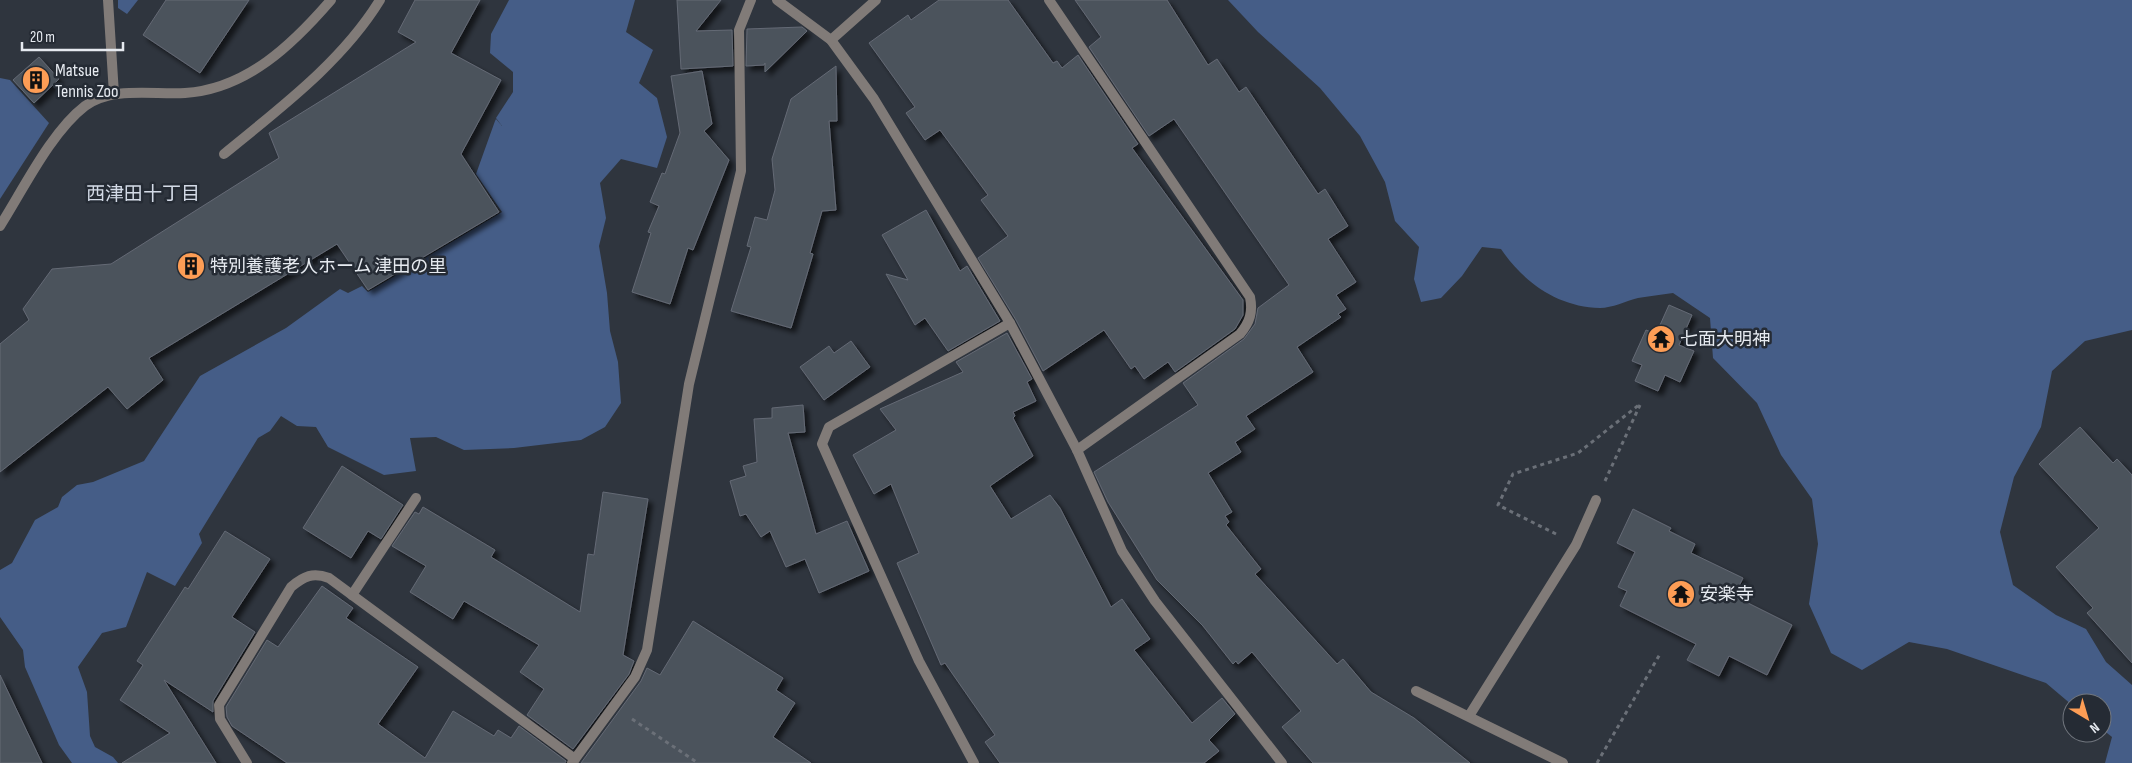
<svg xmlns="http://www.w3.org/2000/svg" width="2132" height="763" viewBox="0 0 2132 763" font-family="'Sofia Sans Condensed','Noto Sans JP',sans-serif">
<defs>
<filter id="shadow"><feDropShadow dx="4.5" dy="4.5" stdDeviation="2.5" flood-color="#0009"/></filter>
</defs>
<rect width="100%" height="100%" fill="#2f353e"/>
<!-- green -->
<g fill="#455d87">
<path d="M 118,0 L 138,0 L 127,14 L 118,8 Z"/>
<path d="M 509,0 L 635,0 L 626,32 L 653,50 L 639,83 L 657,98 L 667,137 L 657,168 L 621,159 L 600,183 L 606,218 L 599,246 L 607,293 L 610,331 L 618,362 L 621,403 L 605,427 L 581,440 L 514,448 L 464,450 L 436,437 L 410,438 L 416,471 L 384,475 L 328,447 L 316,427 L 297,426 L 281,416 L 270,431 L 258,438 L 199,534 L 202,543 L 175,586 L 147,572 L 126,627 L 102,633 L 78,667 L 87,692 L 90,736 L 95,747 L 113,757 L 118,763 L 72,763 L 59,745 L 25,667 L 23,650 L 0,617 L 0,570 L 12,563 L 35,520 L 58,507 L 62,497 L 77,485 L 93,482 L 144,461 L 200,376 L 286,328 L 340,289 L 348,293 L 362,286 L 368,292 L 502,212 L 476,174 L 495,121 L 496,119 L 502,126 L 496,118 L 513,92 L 513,72 L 490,53 L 491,34 Z"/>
<path d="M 1228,0 L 2132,0 L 2132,330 L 2085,341 L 2052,371 L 2041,427 L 2014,477 L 2000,532 L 2013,585 L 2056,615 L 2086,629 L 2106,662 L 2132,685 L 2132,763 L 2105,763 L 2112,737 L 2102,729 L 2102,703 L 2072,705 L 2046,683 L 1947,649 L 1909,642 L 1862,670 L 1831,653 L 1809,604 L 1818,544 L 1812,499 L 1781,455 L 1757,403 L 1713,358 L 1710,318 L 1673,293 C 1661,295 1649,296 1638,298 C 1626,301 1612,308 1600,308 C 1558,307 1524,283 1501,249 L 1482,247 L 1462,276 L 1441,298 L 1421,302 L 1414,279 L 1419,247 L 1395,221 L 1385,182 L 1360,136 L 1320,88 L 1258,32 Z"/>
<path d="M 0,78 L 10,80 L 49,123 L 0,199 Z"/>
</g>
<!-- building -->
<g fill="#4c525c" stroke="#646a75" filter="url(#shadow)">
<path d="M 166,0 L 249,0 L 200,73 L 143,35 Z"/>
<path d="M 415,0 L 480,0 L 451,53 L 501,80 L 461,154 L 499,212 L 368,290 L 337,244 L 149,358 L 163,380 L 127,409 L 108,387 L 0,472 L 0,344 L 29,320 L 23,309 L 52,269 L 111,264 L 279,158 L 269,133 L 416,42 L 398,32 Z"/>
<path d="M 677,0 L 721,0 L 696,31 L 732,30 L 733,66 L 681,69 Z"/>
<path d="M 939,0 L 1008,0 L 1053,63 L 1057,61 L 1062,68 L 1078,55 L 1138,144 L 1132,148 L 1243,300 L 1243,315 L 1235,329 L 1175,372 L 1168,362 L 1144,379 L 1135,366 L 1131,369 L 1104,330 L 1043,371 L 1016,320 L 978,258 L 1008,236 L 981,200 L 988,195 L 940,130 L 925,140 L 906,113 L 915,107 L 869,43 L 908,15 L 911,20 Z"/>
<path d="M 1075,0 L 1167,0 L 1208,65 L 1217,59 L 1239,92 L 1246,87 L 1318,194 L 1325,189 L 1348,226 L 1328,239 L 1356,282 L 1336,295 L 1346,309 L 1338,314 L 1341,317 L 1297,347 L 1313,372 L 1246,416 L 1255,429 L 1235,442 L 1241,452 L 1208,473 L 1232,512 L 1225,516 L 1229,522 L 1226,525 L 1261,569 L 1255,574 L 1337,664 L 1343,659 L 1371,692 L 1414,718 L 1470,763 L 1313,763 L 1282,727 L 1301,711 L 1252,652 L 1238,664 L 1236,661 L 1233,664 L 1203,626 L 1157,580 L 1108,502 L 1094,472 L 1198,405 L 1183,383 L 1244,339 L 1255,324 L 1258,308 L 1289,285 L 1174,119 L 1149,136 L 1089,47 L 1101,37 Z"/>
<path d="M 802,27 L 807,31 L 765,72 L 765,63 L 764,65 L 746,66 L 747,29 Z"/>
<path d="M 39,57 L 59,79 L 34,103 L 13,80 Z"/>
<path d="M 836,66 L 837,121 L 829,121 L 836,210 L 822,211 L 810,253 L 813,254 L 791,328 L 731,311 L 751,247 L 747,246 L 755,217 L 767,220 L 775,190 L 772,159 L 791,99 Z"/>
<path d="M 702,71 L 712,124 L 704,131 L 729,160 L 693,250 L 688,248 L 670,304 L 632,292 L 651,233 L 648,232 L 659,206 L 650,202 L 662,173 L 665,174 L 680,133 L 671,76 Z"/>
<path d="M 926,210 L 960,271 L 967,266 L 1000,321 L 948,351 L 925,318 L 915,325 L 886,274 L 908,280 L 882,235 Z"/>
<path d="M 1669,305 L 1692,315 L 1679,345 L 1694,351 L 1680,382 L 1665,375 L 1658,391 L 1635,381 L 1642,365 L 1632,361 L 1646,330 L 1656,334 Z"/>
<path d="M 1007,333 L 1032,379 L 1027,382 L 1036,401 L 1013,412 L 1015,416 L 1013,418 L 1033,456 L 990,486 L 1011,519 L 1050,495 L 1060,508 L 1111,607 L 1122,599 L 1150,639 L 1134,650 L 1192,723 L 1222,698 L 1235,714 L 1209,740 L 1219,751 L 1204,763 L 1000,763 L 985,742 L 995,735 L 945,663 L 941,665 L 897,563 L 919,553 L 891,484 L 874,494 L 853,455 L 896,430 L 880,409 L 963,372 L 956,362 Z"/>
<path d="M 851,341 L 870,367 L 824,400 L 800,367 L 829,346 L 834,353 Z"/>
<path d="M 803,405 L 805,432 L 788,433 L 816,534 L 847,521 L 869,571 L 819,593 L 805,559 L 786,567 L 770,531 L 761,537 L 746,514 L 740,516 L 730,481 L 746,476 L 743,466 L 757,462 L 754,419 L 772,418 L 772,408 Z"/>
<path d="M 2080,427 L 2113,463 L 2117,459 L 2132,475 L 2132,663 L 2087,613 L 2093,608 L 2056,567 L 2099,528 L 2039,464 Z"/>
<path d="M 342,466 L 403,505 L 381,539 L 368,531 L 351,558 L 303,528 Z"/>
<path d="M 603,492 L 648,499 L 623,655 L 634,661 L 629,674 L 573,749 L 527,715 L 544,689 L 520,672 L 539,645 L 464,601 L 453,619 L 410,592 L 426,566 L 392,546 L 415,512 L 419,514 L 423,507 L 495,550 L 491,557 L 580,612 L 588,554 L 594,555 Z"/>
<path d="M 1633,509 L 1671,528 L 1669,531 L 1695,544 L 1691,553 L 1743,578 L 1734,596 L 1792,625 L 1767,675 L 1729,656 L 1719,676 L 1687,660 L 1696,644 L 1620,606 L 1627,591 L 1618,587 L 1635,552 L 1617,543 Z"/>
<path d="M 225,531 L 270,559 L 232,617 L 255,632 L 213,701 L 213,712 L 164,680 L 216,763 L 122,763 L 170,733 L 120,700 L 143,665 L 137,661 L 185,587 L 188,589 Z"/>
<path d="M 322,586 L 353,608 L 346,618 L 418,667 L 378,724 L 425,758 L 453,711 L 494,736 L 498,730 L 511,738 L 519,726 L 566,761 L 565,763 L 287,763 L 232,726 L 227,717 L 226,707 L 267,640 L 278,647 Z"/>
<path d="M 693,621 L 783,678 L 776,690 L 795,703 L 773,737 L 811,763 L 581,763 L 641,681 L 647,668 L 660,675 Z"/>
<path d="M 0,675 L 42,763 L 0,763 Z"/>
</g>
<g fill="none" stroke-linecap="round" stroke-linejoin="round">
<!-- path -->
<g stroke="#6b7078" stroke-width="3" stroke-dasharray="4 4" stroke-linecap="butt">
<path d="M 1605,481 L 1640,405"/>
<path d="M 1556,534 L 1498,505 L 1513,474 L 1578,453 L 1640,404"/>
<path d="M 632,719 L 698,763"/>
<path d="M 1597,763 L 1660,654"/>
</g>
<!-- lane -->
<g stroke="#817b78" stroke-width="10">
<path d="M 108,0 L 114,94"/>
<path d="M 224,154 C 280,108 342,62 380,0"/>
<path d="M 1416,691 L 1563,763"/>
<path d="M 1469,716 L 1576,545 L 1596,500"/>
</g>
<!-- street -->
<g stroke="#817b78" stroke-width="10">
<path d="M 777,0 L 831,40 L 874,99 L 1010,323 L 1077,450 L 1122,551 L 1155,601 L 1282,763"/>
<path d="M 1049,0 L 1250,297 C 1253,312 1250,322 1240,334 L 1077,450"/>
<path d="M 831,40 L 876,0"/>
<path d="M 0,226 C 23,190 51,132 85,106 C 112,86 154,95 185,93 C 247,89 293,44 331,0"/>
<path d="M 352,595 L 416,498"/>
<path d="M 247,763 L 220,719 L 219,705 L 291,587 C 304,576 313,572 329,578 L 575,759"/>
<path d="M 572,763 L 635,677 L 647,650 L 689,384 L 741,171 L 739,30 L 751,0"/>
<path d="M 974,763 L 919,661 L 822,444 L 829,427 L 1010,323"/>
</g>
</g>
<!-- icons -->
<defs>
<symbol id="building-disc" viewBox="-11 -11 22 22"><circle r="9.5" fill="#fd9d55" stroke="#252b34"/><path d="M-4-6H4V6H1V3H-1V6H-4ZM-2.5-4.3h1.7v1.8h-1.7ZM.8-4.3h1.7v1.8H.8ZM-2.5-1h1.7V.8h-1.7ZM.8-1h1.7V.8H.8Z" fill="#111"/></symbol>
<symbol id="temple-disc" viewBox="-11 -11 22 22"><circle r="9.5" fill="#fd9d55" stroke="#252b34"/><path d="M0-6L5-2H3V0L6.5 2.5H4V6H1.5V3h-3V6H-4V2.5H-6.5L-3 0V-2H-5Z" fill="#111"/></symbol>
</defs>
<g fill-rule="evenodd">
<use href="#building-disc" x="20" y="64" width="32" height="32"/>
<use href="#building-disc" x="175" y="250" width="32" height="32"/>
<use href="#temple-disc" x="1645" y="323" width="32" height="32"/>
<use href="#temple-disc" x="1665" y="578" width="32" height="32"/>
</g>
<g text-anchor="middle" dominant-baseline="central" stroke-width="5" stroke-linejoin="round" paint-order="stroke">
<!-- poi labels -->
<g font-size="18" fill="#e6eaf0" stroke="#252b34" text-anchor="start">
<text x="55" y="70">Matsue<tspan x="55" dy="21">Tennis Zoo</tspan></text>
<text x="210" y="266">特別養護老人ホーム 津田の里</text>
<text x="1680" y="339">七面大明神</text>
<text x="1700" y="594">安楽寺</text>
</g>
<!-- neighbourhood labels -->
<g font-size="19" fill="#d3dae6" stroke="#252b34">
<text x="143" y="194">西津田十丁目</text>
</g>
</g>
<!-- north arrow -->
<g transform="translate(2087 718) rotate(142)"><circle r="24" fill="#252b34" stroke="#72777f"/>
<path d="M0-4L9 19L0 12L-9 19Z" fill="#fd9d55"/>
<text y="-8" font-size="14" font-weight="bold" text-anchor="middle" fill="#e6eaf0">N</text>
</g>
<!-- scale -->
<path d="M22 42v8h101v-8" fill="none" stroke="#e6eaf0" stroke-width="2.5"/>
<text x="30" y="42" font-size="15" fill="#e6eaf0" stroke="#252b34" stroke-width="4" paint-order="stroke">20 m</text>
</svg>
